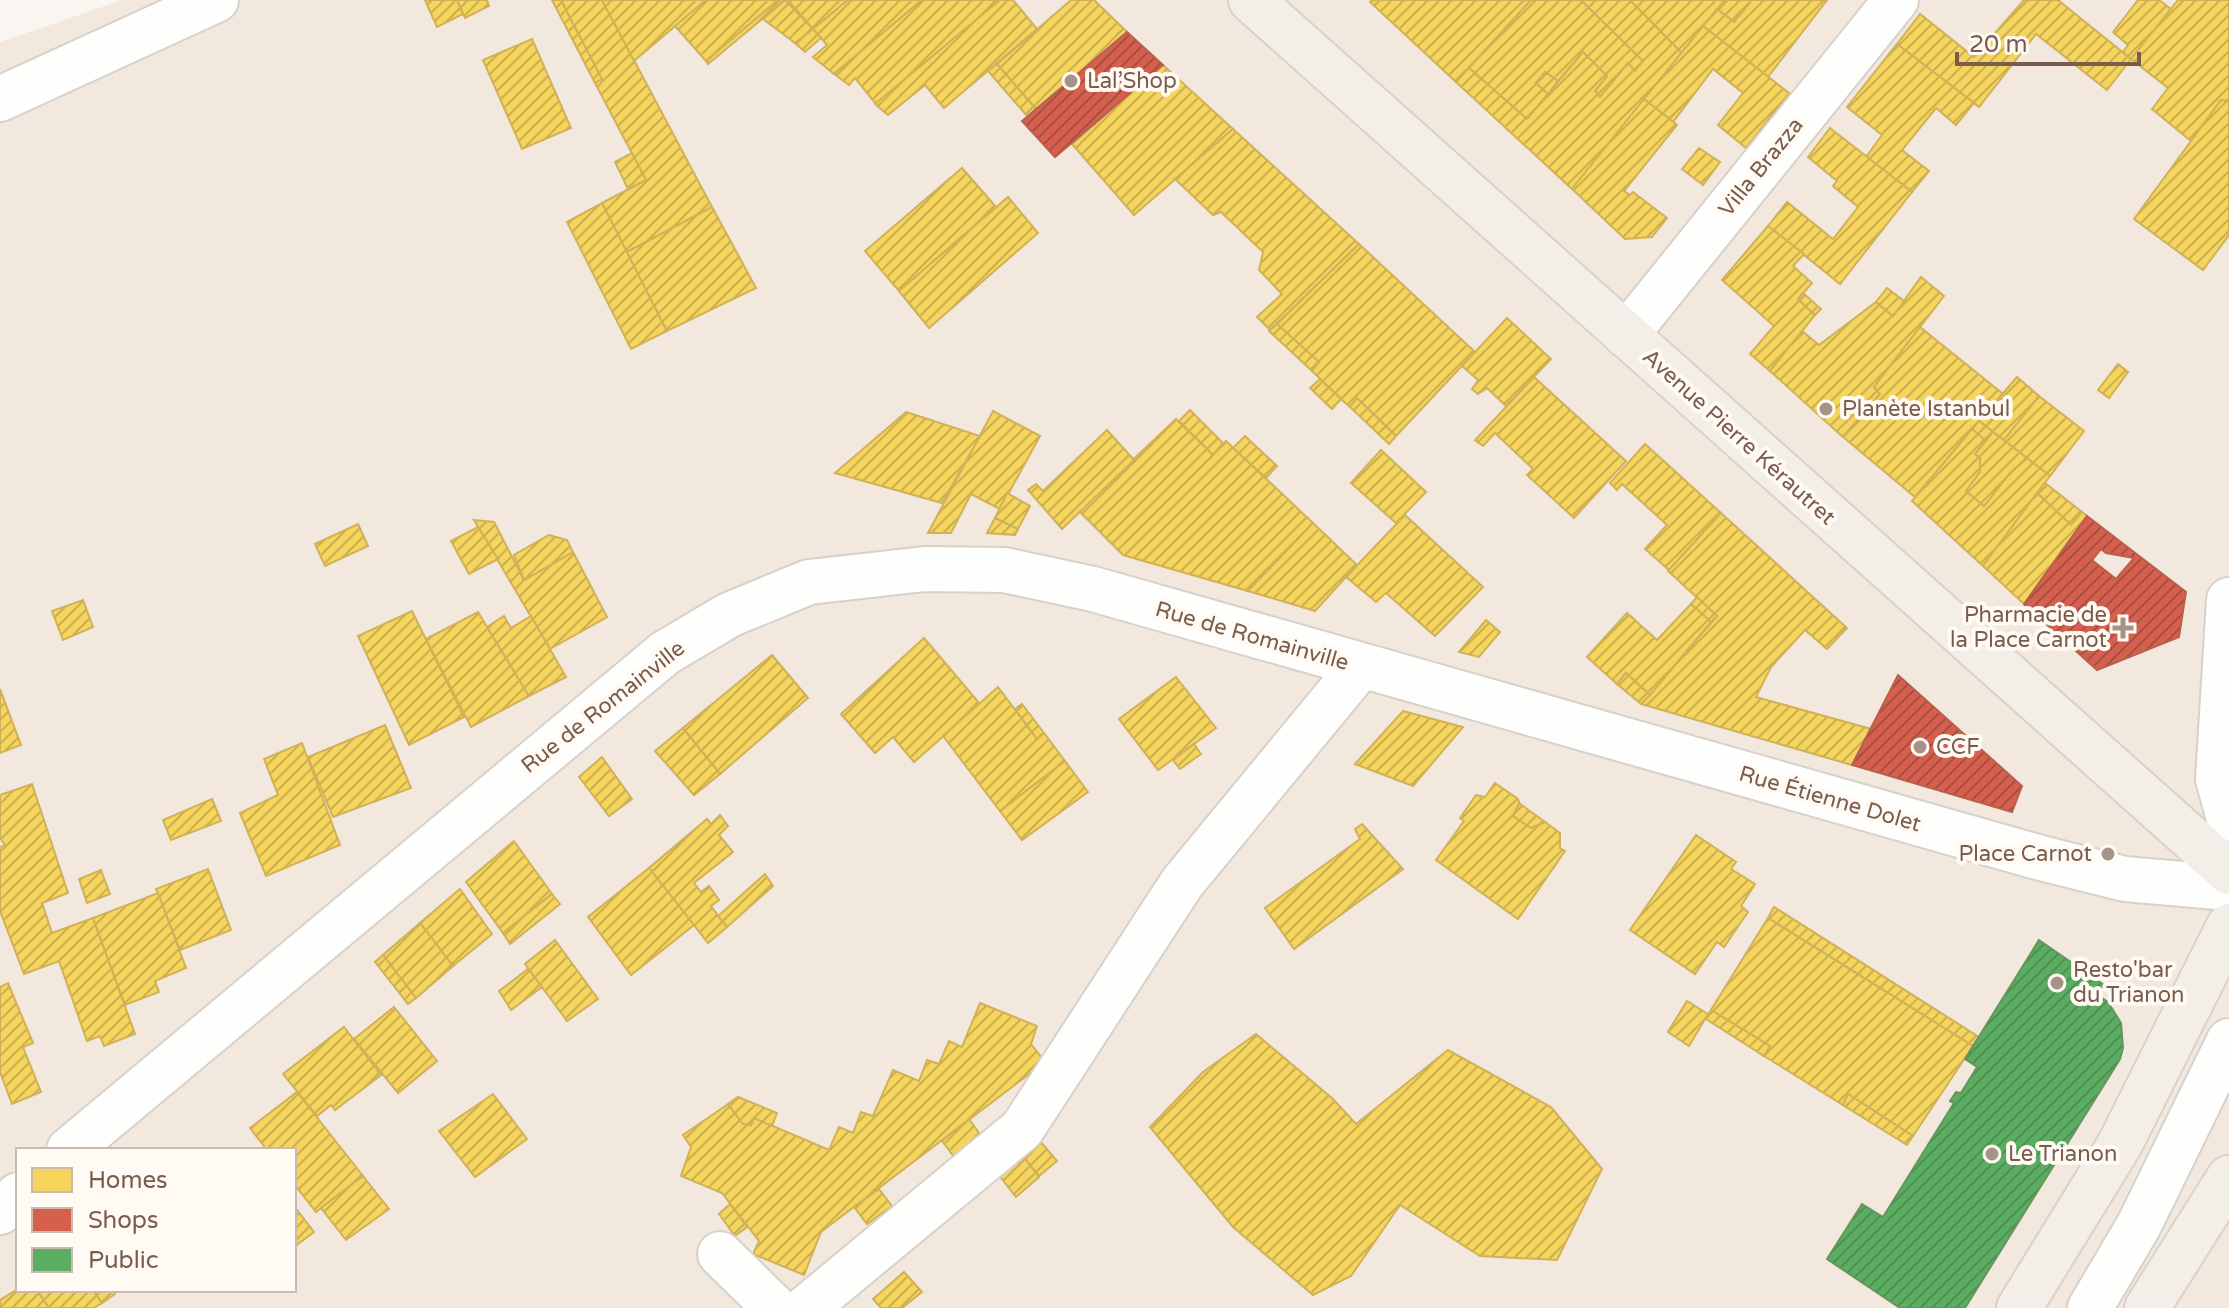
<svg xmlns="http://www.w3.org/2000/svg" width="2229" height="1308" viewBox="0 0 2229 1308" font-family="'Varela Round',sans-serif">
<defs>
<pattern id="homes-hatch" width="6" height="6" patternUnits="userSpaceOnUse" patternTransform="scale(2)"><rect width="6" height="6" fill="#f6d55c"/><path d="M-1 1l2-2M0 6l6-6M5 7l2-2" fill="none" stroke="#ccb04e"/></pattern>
<pattern id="shops-hatch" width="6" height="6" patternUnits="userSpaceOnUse" patternTransform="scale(2)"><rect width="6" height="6" fill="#d6604d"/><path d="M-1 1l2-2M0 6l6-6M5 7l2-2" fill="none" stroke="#aa4f40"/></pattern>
<pattern id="public-hatch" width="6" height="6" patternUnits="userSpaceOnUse" patternTransform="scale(2)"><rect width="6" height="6" fill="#5aae61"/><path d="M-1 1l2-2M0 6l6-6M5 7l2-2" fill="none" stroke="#4f9152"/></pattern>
</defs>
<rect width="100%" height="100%" fill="#f9f5f0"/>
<!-- residential -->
<path fill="#f2e8de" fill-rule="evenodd" d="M 123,0 L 2229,0 L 2229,1308 L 0,1308 L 0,42 ZM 18,1150 L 294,1150 L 294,1290 L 18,1290 Z"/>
<!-- homes -->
<g fill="url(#homes-hatch)" stroke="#d1b158" stroke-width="2">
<path d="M 425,0 L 457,0 L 463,14 L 437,27 Z"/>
<path d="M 457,0 L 487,0 L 489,6 L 465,18 Z"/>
<path d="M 552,0 L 561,0 L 602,79 L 595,83 Z"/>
<path d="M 561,0 L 602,0 L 712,207 L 627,252 L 602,203 L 646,180 L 595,83 L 602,79 Z"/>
<path d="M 602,0 L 706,0 L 634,61 Z"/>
<path d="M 706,0 L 778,0 L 706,61 L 675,26 Z"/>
<path d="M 778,0 L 785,0 L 708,64 L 706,61 Z"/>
<path d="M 785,0 L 813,29 L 795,43 L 763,19 Z"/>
<path d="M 788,0 L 848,0 L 813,29 Z"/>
<path d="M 848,0 L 922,0 L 834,74 L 813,57 L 827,45 L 813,29 Z"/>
<path d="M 922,0 L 1000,0 L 876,104 L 855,78 L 849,85 L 834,74 Z"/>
<path d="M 1000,0 L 1013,0 L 1037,29 L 944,108 L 925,85 L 888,115 L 875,104 Z"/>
<path d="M 1071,0 L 1094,0 L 1127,32 L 1036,109 L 997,64 Z"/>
<path d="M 1373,0 L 1531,0 L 1456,82 L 1370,2 Z"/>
<path d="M 1531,0 L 1581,0 L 1643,61 L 1635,71 L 1628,63 L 1600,97 L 1595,91 L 1607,76 L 1583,52 L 1558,81 L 1545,72 L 1536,83 L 1548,94 L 1527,119 L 1469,68 Z"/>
<path d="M 1581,0 L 1630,0 L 1682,53 L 1572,189 L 1456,82 L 1469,68 L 1527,119 L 1583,52 L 1607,76 L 1595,91 L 1600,97 L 1628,63 L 1635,71 L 1643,61 Z"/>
<path d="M 1630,0 L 1725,0 L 1682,53 Z"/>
<path d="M 1725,0 L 1752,0 L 1734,22 L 1717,9 Z"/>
<path d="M 1752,0 L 1827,0 L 1768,77 L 1703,26 L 1717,9 L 1734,22 Z"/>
<path d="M 2024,0 L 2058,0 L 2131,59 L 2107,90 L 2036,34 L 1979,107 L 1897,44 L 1920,14 L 1974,57 Z"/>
<path d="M 2138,0 L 2159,0 L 2171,9 L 2131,59 L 2123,52 L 2128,45 L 2113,32 Z"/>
<path d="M 2178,0 L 2229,0 L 2229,101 L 2221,100 L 2191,141 L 2152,109 L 2168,88 L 2131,59 Z"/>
<path d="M 1703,26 L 1789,93 L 1746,148 L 1718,125 L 1743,93 L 1713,69 L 1673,122 L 1644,99 Z"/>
<path d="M 813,29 L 821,38 L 805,52 L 795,43 Z"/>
<path d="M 532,39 L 571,128 L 522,149 L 483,60 Z"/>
<path d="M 1897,44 L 1974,103 L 1956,125 L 1936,108 L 1902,150 L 1929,171 L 1912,192 L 1866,157 L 1882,135 L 1847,107 Z"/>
<path d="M 997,64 L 1036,109 L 1027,116 L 988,71 Z"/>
<path d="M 1163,65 L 1233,129 L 1134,215 L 1072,144 Z"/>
<path d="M 1545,72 L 1558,81 L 1548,94 L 1536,83 Z"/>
<path d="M 1644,99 L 1677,125 L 1624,191 L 1630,195 L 1633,192 L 1667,218 L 1652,237 L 1625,239 L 1572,189 Z"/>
<path d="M 2221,100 L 2229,101 L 2229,235 L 2203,270 L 2134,219 Z"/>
<path d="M 1830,128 L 1912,192 L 1840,284 L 1768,226 L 1787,202 L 1833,239 L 1858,207 L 1833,186 L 1837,181 L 1808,157 Z"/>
<path d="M 1233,129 L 1359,244 L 1270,330 L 1257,317 L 1282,294 L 1259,270 L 1263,252 L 1221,212 L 1213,215 L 1175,179 Z"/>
<path d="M 1699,148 L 1720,162 L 1703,185 L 1682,169 Z"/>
<path d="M 632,153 L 646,180 L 628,189 L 615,162 Z"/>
<path d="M 962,168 L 996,207 L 899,291 L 865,251 Z"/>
<path d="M 1008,197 L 1038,233 L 929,328 L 899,291 Z"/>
<path d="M 602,203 L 667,331 L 631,349 L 567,222 Z"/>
<path d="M 712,207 L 756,288 L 667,331 L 627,252 Z"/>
<path d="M 1768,226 L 1804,254 L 1793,266 L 1812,283 L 1798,299 L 1815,315 L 1770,371 L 1750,354 L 1774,326 L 1722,280 Z"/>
<path d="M 1359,244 L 1475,352 L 1396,436 L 1357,398 L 1350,407 L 1341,399 L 1312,371 L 1319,362 L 1277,324 Z"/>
<path d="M 1921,277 L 1944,296 L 1874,387 L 1880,394 L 1843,437 L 1770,371 L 1802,331 L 1819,345 L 1876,302 L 1893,316 Z"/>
<path d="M 1887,288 L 1904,301 L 1893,316 L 1876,302 Z"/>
<path d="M 1803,293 L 1821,309 L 1815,315 L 1798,299 Z"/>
<path d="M 1507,318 L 1551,359 L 1506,406 L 1487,388 L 1478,394 L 1472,389 L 1478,380 L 1462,366 Z"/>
<path d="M 1277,324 L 1319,362 L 1312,371 L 1269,331 Z"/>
<path d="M 1920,327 L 2003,394 L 1915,497 L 1843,437 L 1880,394 L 1874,387 Z"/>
<path d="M 2118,364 L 2128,372 L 2109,398 L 2098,390 Z"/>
<path d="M 1534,377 L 1626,461 L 1574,518 L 1527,475 L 1533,469 L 1495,433 L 1483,446 L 1475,440 Z"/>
<path d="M 2017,377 L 2039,396 L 2004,440 L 1979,421 Z"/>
<path d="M 1320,379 L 1341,399 L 1332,409 L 1310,388 Z"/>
<path d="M 2039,396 L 2084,431 L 2050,476 L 2004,440 Z"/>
<path d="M 1357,398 L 1396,436 L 1389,444 L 1350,407 Z"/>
<path d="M 1190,410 L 1223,443 L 1213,455 L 1179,421 Z"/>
<path d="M 993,411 L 1040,436 L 1000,509 L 971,494 L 951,533 L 928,533 Z"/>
<path d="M 906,412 L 980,436 L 942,503 L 835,473 Z"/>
<path d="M 1176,419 L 1213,455 L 1226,441 L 1313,523 L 1248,591 L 1123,555 L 1079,511 Z"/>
<path d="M 1979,421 L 1993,432 L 1986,441 L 1972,429 Z"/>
<path d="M 1972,429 L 1986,441 L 1975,454 L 1980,458 L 1980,472 L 1966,491 L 1984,506 L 2010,473 L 2027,458 L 2050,476 L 1983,566 L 1912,501 Z"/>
<path d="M 1107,430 L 1134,460 L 1062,529 L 1028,490 L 1036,484 L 1043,491 Z"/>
<path d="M 1993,432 L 2027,458 L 2010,473 L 1984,506 L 1966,491 L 1980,472 L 1980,458 L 1975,454 Z"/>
<path d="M 1245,436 L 1277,466 L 1266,478 L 1233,448 Z"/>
<path d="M 1645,444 L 1721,513 L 1669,570 L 1645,549 L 1667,525 L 1622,484 L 1617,490 L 1610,483 Z"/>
<path d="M 1381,450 L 1426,492 L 1396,523 L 1351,483 Z"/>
<path d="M 2045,483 L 2082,512 L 2071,525 L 2037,493 Z"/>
<path d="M 1007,493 L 1030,506 L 1018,529 L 995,518 Z"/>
<path d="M 2037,493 L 2071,525 L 2082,512 L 2087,516 L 2024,604 L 1983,566 Z"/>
<path d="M 1721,513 L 1847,628 L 1827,649 L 1805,630 L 1771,667 L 1756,697 L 1871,729 L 1852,765 L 1641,704 L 1717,616 L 1668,571 Z"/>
<path d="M 1405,515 L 1483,587 L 1435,636 L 1386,593 L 1376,602 L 1346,577 Z"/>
<path d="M 995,518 L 1018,529 L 1015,535 L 987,533 Z"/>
<path d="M 474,520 L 494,522 L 524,580 L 573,552 L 607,617 L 550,649 Z"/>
<path d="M 1313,523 L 1357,565 L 1315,611 L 1248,591 Z"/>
<path d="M 358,524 L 368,546 L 325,566 L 315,544 Z"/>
<path d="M 478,527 L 498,559 L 469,574 L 451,541 Z"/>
<path d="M 549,535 L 567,540 L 573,552 L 524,580 L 514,555 Z"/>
<path d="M 1697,597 L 1717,616 L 1711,622 L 1691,604 Z"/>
<path d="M 83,600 L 93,627 L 63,640 L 52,611 Z"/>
<path d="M 1691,604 L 1711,622 L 1650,695 L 1626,673 L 1617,684 L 1587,657 L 1627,613 L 1657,640 Z"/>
<path d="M 412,611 L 464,717 L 409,745 L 358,636 Z"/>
<path d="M 478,612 L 529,696 L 471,727 L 426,639 Z"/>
<path d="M 504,616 L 511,628 L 531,616 L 566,677 L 529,696 L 487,627 Z"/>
<path d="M 1486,620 L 1500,632 L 1479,657 L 1459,652 Z"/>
<path d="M 924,638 L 980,704 L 914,762 L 893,737 L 875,753 L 841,714 Z"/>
<path d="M 772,655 L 808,698 L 720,774 L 683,728 Z"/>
<path d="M 1626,673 L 1650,695 L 1641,704 L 1617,684 Z"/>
<path d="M 1176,677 L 1216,728 L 1158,770 L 1119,719 Z"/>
<path d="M 998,687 L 1037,739 L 1044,733 L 1065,761 L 1000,811 L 943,736 Z"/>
<path d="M 0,689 L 21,745 L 0,753 Z"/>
<path d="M 1022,704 L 1044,733 L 1037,739 L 1015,709 Z"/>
<path d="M 1403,711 L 1463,727 L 1413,786 L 1355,764 Z"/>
<path d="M 385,725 L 411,788 L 333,817 L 308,757 Z"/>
<path d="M 683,728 L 720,774 L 694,795 L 655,751 Z"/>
<path d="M 302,743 L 340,845 L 266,876 L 240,813 L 278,795 L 264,759 Z"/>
<path d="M 1194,744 L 1201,754 L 1180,769 L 1173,760 Z"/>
<path d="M 602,757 L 632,799 L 609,816 L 579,777 Z"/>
<path d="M 1065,761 L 1088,792 L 1022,840 L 1000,811 Z"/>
<path d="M 1495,783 L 1518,799 L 1520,805 L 1513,816 L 1531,828 L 1545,822 L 1560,833 L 1560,848 L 1565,851 L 1518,919 L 1436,860 L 1464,821 L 1460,818 L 1476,795 L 1485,797 Z"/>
<path d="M 32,784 L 68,893 L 42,903 L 52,933 L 93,918 L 135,1034 L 104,1046 L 100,1036 L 87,1041 L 59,961 L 24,974 L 0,911 L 0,847 L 5,845 L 0,838 L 0,795 Z"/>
<path d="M 212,799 L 221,821 L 171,840 L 163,820 Z"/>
<path d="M 1519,803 L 1545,822 L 1531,828 L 1513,816 Z"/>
<path d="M 720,815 L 728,826 L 719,835 L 733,852 L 694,883 L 701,892 L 709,886 L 719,900 L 711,906 L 727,927 L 708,943 L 649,868 L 707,819 L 711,824 Z"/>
<path d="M 1362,824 L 1403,869 L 1294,949 L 1265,908 L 1360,839 L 1355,829 Z"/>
<path d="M 1696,835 L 1736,862 L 1731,869 L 1755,884 L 1741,906 L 1748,912 L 1724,947 L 1717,942 L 1695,974 L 1630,930 Z"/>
<path d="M 514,841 L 552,894 L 503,933 L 466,882 Z"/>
<path d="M 649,868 L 694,925 L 631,975 L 588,917 Z"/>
<path d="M 208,869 L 231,930 L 180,950 L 156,889 Z"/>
<path d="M 101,870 L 110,894 L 87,903 L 79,879 Z"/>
<path d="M 765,874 L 773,886 L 727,927 L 718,916 Z"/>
<path d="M 460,889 L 492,934 L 453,966 L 420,923 Z"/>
<path d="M 158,893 L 186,968 L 155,981 L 159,992 L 125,1005 L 93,918 Z"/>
<path d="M 552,894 L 560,904 L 510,944 L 503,933 Z"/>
<path d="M 1774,907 L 1979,1037 L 1973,1046 L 1768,918 Z"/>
<path d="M 1768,918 L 1973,1046 L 1913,1136 L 1848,1094 L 1843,1105 L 1764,1056 L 1770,1046 L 1711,1010 Z"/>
<path d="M 420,923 L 453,966 L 416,998 L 383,955 Z"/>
<path d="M 555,940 L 598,999 L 567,1021 L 525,964 Z"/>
<path d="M 383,955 L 416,998 L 408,1004 L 375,962 Z"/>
<path d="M 528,969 L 542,987 L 511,1010 L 499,991 Z"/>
<path d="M 8,983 L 33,1043 L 23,1047 L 41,1092 L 12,1104 L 0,1072 L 0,987 Z"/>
<path d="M 1687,1001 L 1708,1014 L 1689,1046 L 1668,1032 Z"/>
<path d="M 980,1003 L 1037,1026 L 1031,1044 L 1045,1062 L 821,1232 L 804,1275 L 753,1254 L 759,1241 L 722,1193 L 681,1176 L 691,1147 L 683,1135 L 728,1104 L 743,1124 L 751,1125 L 754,1118 L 829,1150 L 839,1127 L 853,1133 L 861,1112 L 873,1116 L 893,1070 L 919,1081 L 927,1060 L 939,1064 L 949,1041 L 962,1047 Z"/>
<path d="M 394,1007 L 437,1061 L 398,1093 L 354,1039 Z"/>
<path d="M 1711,1010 L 1770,1046 L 1764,1056 L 1706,1019 Z"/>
<path d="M 344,1027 L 381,1075 L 335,1110 L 331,1105 L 317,1116 L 283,1074 Z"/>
<path d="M 1256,1034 L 1333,1099 L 1356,1124 L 1448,1050 L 1551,1107 L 1602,1169 L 1557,1260 L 1480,1256 L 1400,1205 L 1351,1276 L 1313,1295 L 1233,1227 L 1150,1127 L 1203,1072 Z"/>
<path d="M 297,1092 L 363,1176 L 316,1212 L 294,1184 L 294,1150 L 267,1150 L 250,1128 Z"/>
<path d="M 493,1094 L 527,1139 L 475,1177 L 439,1131 Z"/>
<path d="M 1848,1094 L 1913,1136 L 1907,1145 L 1843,1105 Z"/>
<path d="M 738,1097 L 777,1113 L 772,1126 L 754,1118 L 751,1125 L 743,1124 L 728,1104 Z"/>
<path d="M 969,1119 L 982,1137 L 955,1158 L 942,1141 Z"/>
<path d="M 1039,1140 L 1057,1161 L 1039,1176 L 1021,1154 Z"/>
<path d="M 1021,1154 L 1039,1177 L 1016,1197 L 998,1174 Z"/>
<path d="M 363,1176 L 389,1209 L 346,1240 L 321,1208 Z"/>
<path d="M 879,1189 L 892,1206 L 867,1224 L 854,1207 Z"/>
<path d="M 730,1204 L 747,1227 L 735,1236 L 719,1214 Z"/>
<path d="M 294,1206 L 314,1232 L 294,1247 Z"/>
<path d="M 904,1272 L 922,1292 L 902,1308 L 881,1308 L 873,1299 Z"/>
<path d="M 18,1289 L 37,1290 L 49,1308 L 0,1308 L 0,1300 Z"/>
<path d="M 37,1290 L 93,1290 L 102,1303 L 94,1308 L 49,1308 Z"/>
<path d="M 93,1290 L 113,1290 L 115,1294 L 102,1303 Z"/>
</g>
<!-- shops -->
<g fill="url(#shops-hatch)" stroke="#ba5f4d" stroke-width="2" fill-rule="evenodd">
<path d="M 1127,32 L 1163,65 L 1055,157 L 1022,121 Z"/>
<path d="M 2087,516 L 2186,592 L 2179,637 L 2097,670 L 2024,604 ZM 2101,549 L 2106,553 L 2134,558 L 2116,579 L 2092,560 Z"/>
<path d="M 1898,675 L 2022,786 L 2012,812 L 1852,765 Z"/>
</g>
<!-- public -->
<path fill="url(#public-hatch)" stroke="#64955b" stroke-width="2" d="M 2039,940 L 2104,985 L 2097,995 L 2108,1002 L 2121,1023 L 2123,1048 L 2120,1059 L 1965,1308 L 1900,1308 L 1827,1259 L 1862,1204 L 1883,1217 L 1954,1103 L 1950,1101 L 1956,1092 L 1961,1093 L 1977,1067 L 1965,1059 Z"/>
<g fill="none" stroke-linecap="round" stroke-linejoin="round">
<defs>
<g id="minor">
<path d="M 0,99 L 216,0"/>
<path d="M 1626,335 L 1896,0"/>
<path d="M 2229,600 L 2218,779 L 2229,819"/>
<path d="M 69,1150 L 665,653 L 729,615 L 809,582 L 925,569 L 1004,570 L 1093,589 L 2041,858 L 2125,879 L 2229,888"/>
<path d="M 0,1212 L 18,1195"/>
<path d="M 720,1254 L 775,1308"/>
<path d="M 806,1308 L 1022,1129 L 1182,883 L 1360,667"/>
<path d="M 2090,1308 L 2139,1225 L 2229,1041"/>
</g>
<g id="major">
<path d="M 1251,0 L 2229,872"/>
<path d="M 2019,1308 L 2120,1144 L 2229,926"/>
<path d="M 2147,1308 L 2229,1178"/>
</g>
</defs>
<!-- minor casing -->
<use href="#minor" stroke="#d7d1cb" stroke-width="48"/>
<!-- major casing -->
<use href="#major" stroke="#dad1cc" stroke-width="48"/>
<!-- minor -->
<use href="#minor" stroke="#fefefd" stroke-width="44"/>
<!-- major -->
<use href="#major" stroke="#f3eee8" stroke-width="44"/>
</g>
<!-- markers -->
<g fill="#a69286" stroke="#fffaf3" stroke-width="3">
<circle cx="1071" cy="81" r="8"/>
<circle cx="1826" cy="409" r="8"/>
<path d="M2119 616h8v8h8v8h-8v8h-8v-8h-8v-8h8z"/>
<circle cx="1920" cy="747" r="8"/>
<circle cx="2108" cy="854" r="8"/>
<circle cx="2057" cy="983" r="8"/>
<circle cx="1992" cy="1154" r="8"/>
</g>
<g text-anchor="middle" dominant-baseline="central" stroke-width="8" stroke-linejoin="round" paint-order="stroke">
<!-- poi labels -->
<g font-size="22" fill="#7a5c4d" stroke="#fffaf3" text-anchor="start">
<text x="1087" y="81">Lal’Shop</text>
<text x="1842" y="409">Planète Istanbul</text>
<text x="2107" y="615" text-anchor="end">Pharmacie de<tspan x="2107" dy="25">la Place Carnot</tspan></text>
<text x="1936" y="747">CCF</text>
<text x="2092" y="854" text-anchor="end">Place Carnot</text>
<text x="2073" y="970">Resto'bar<tspan x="2073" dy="25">du Trianon</tspan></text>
<text x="2008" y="1154">Le Trianon</text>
</g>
<!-- street labels -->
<g font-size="22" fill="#7a5c4d" stroke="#fffaf3">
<text transform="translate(1761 167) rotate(-51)">Villa Brazza</text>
<text transform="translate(1739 437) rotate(42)">Avenue Pierre Kérautret</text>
<text transform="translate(1252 636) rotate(16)">Rue de Romainville</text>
<text transform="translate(603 707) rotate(-38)">Rue de Romainville</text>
<text transform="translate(1830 799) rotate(16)">Rue Étienne Dolet</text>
</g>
</g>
<!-- legend -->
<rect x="16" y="1148" width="280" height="144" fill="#fffaf3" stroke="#cabbb1" stroke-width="2"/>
<rect x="32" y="1168" width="40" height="24" fill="#f6d55c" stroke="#cabbb1" stroke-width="2"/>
<text x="88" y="1188" font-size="24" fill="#7a5c4d">Homes</text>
<rect x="32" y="1208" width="40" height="24" fill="#d6604d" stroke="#cabbb1" stroke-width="2"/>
<text x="88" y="1228" font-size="24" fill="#7a5c4d">Shops</text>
<rect x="32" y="1248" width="40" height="24" fill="#5aae61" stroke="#cabbb1" stroke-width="2"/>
<text x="88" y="1268" font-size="24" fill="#7a5c4d">Public</text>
<!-- scale -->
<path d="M1957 52v12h182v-12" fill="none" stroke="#7a5c4d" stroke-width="4"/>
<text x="1969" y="52" font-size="24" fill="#7a5c4d" stroke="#fffaf3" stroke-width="6" paint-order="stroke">20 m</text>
</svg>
